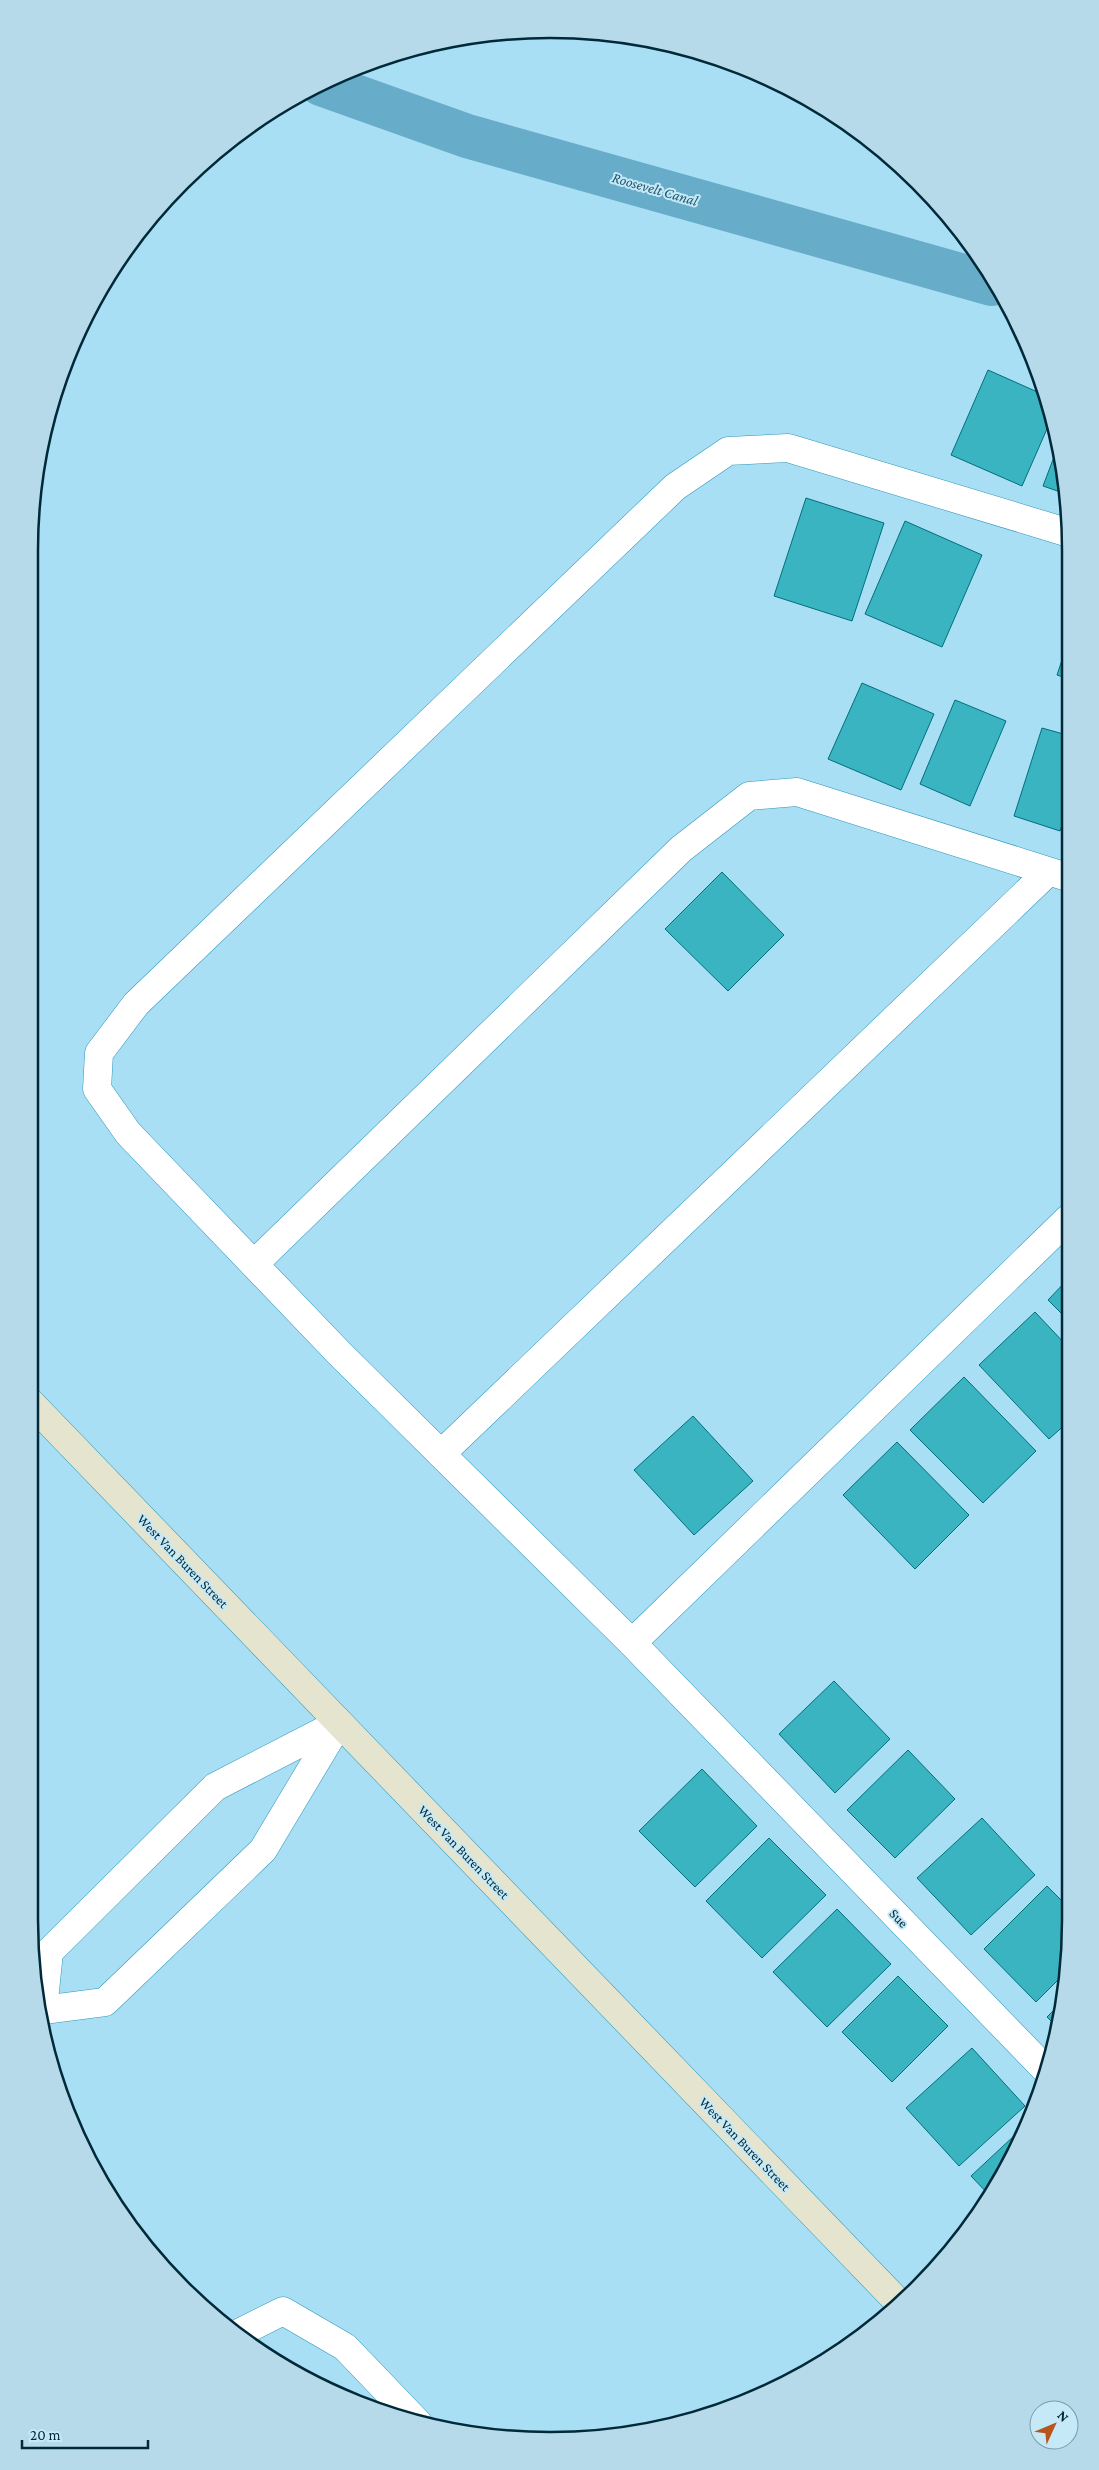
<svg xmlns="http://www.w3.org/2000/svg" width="1099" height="2470" viewBox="0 0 1099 2470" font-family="'Crimson Pro',serif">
<rect width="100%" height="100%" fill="#a9dff5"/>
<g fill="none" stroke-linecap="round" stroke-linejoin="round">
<!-- canal -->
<path stroke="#67acc8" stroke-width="44" d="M 321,84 L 467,136 L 992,284"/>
</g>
<!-- building -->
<g fill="#3bb4c1" stroke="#016f79">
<path d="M 988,370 L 1042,394 L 1050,422 L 1022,486 L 951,455 Z"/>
<path d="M 1057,449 L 1066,481 L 1066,494 L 1043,486 Z"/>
<path d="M 806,498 L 884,523 L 852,621 L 774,596 Z"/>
<path d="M 905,521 L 982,555 L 942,647 L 865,614 Z"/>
<path d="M 1066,648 L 1066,678 L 1057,675 Z"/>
<path d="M 862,683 L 934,714 L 901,790 L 828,759 Z"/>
<path d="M 955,700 L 1006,721 L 970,806 L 920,784 Z"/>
<path d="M 1042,728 L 1067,735 L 1067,809 L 1060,831 L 1014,816 Z"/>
<path d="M 722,872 L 784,935 L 728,991 L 665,929 Z"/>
<path d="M 1068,1279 L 1068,1320 L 1048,1300 Z"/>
<path d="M 1035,1312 L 1068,1347 L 1069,1421 L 1049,1439 L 979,1365 Z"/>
<path d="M 964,1377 L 1036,1451 L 983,1503 L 910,1430 Z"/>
<path d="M 693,1416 L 753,1481 L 694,1535 L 634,1470 Z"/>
<path d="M 897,1442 L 969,1515 L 915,1569 L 843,1495 Z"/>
<path d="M 834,1681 L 890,1739 L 835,1793 L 779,1734 Z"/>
<path d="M 908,1750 L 955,1799 L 895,1858 L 847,1810 Z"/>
<path d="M 702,1769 L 757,1826 L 695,1887 L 639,1831 Z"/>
<path d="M 982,1818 L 1035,1875 L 971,1935 L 917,1878 Z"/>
<path d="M 769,1838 L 826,1895 L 762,1958 L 706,1901 Z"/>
<path d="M 1047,1886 L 1070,1909 L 1070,1921 L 1065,1973 L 1036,2002 L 984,1949 Z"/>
<path d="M 837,1909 L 891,1964 L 827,2027 L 773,1972 Z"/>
<path d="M 898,1976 L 948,2026 L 892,2082 L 842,2032 Z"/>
<path d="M 1062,2002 L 1060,2022 L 1058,2028 L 1047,2017 Z"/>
<path d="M 972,2048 L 1025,2106 L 959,2166 L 906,2108 Z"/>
<path d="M 1031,2120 L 1000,2181 L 990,2196 L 971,2176 Z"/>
</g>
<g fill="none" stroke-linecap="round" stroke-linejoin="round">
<defs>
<g id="minor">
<path d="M 254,1264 L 681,849 L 749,796 L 797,792 L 1067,877"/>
<path d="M 441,1454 L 1048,872"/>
<path d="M 632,1643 L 1068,1219"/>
<path d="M 43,2010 L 49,1952 L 215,1787 L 339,1723"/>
<path d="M 38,2015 L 43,2010 L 105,2002 L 263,1850 L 339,1723"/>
<path d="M 1046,2070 L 632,1643 L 339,1353 L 128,1133 L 97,1089 L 99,1053 L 136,1004 L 675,487 L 728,451 L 788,448 L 1066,532"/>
<path d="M 235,2335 L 283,2311 L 345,2347 L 418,2423"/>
</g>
<path id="secondary" d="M 29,1401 L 899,2303"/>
</defs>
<!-- minor casing -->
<use href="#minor" stroke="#2f96ba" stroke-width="29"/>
<!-- secondary casing -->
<use href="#secondary" stroke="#2f96ba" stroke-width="29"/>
<!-- minor -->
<use href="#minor" stroke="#fff" stroke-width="28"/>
<!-- secondary -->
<use href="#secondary" stroke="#e5e4ce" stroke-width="28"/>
</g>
<g text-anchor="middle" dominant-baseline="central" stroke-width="4" stroke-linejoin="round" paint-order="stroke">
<!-- street labels -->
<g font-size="14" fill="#002a39" stroke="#c6e9f8">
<text transform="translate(183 1561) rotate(46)">West Van Buren Street</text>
<text transform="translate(464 1852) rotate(46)">West Van Buren Street</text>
<text transform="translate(899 1918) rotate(46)">Sue</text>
<text transform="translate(745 2144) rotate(46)">West Van Buren Street</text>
</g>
<!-- water labels -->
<g font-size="15" font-style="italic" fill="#20586d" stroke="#c6e9f8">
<text transform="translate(655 189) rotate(16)">Roosevelt Canal</text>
</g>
</g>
<!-- crop -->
<path d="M0 0H1099V2470H0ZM550 38H550A512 512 0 0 1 1062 550V1920A512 512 0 0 1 550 2432H550A512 512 0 0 1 38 1920V550A512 512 0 0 1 550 38Z" fill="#b6dae9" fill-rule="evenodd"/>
<path fill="none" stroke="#002a39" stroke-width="2.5" d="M550 38H550A512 512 0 0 1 1062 550V1920A512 512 0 0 1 550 2432H550A512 512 0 0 1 38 1920V550A512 512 0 0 1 550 38Z"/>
<!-- north arrow -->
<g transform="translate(1054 2425) rotate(46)"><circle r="24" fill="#c6e9f8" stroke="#779dac"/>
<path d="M0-4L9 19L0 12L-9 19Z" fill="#b8551d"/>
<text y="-8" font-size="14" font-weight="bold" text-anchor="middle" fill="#002a39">N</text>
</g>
<!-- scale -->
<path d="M22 2440v8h126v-8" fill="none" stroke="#002a39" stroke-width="2.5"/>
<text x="30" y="2440" font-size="15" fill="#002a39" stroke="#c6e9f8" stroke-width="4" paint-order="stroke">20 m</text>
</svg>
